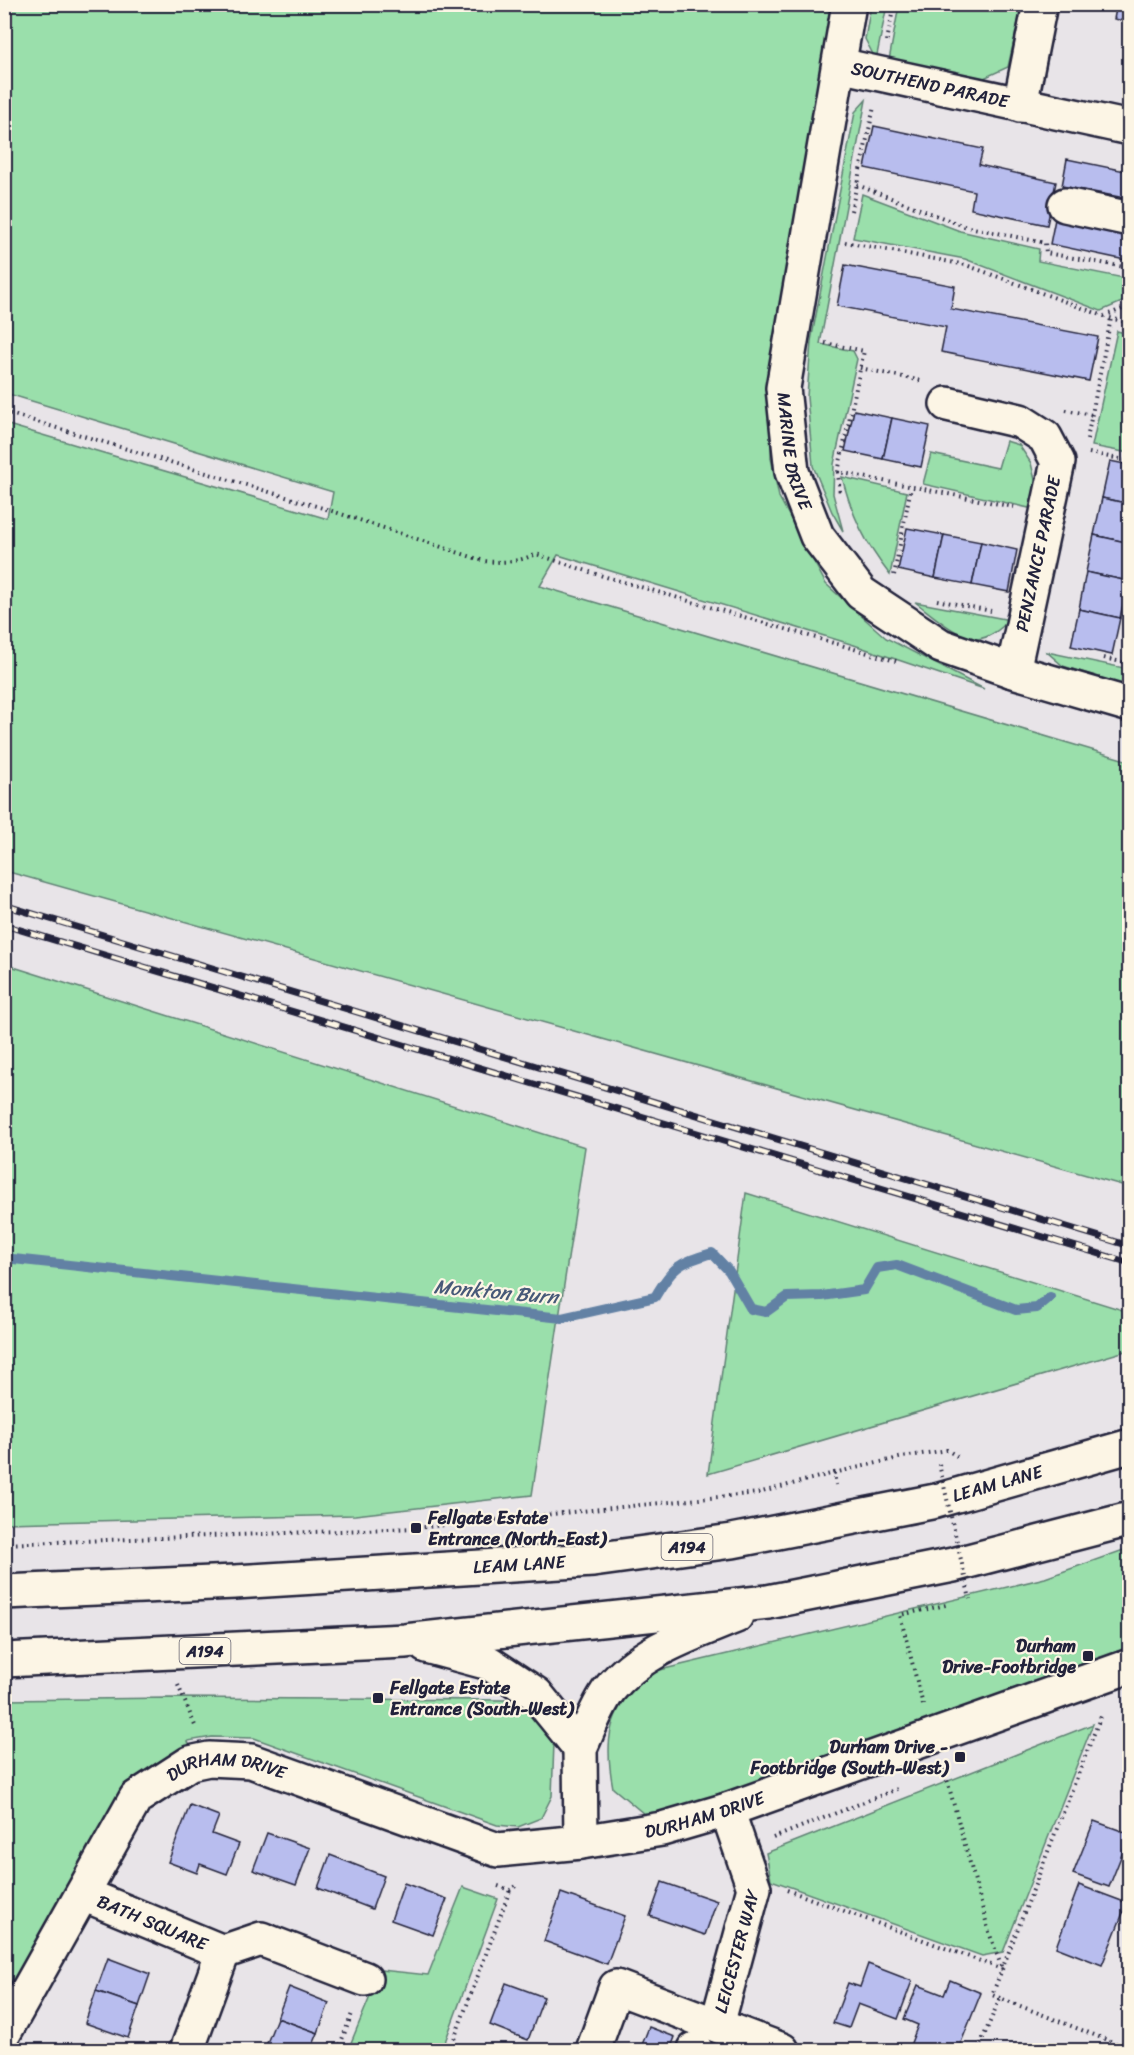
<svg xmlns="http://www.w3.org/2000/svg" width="1134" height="2055" viewBox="0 0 1134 2055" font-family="Sriracha,sans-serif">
<rect width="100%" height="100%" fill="#e8e4e8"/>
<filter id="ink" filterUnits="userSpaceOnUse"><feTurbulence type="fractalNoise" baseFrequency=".0167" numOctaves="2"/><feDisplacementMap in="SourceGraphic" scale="12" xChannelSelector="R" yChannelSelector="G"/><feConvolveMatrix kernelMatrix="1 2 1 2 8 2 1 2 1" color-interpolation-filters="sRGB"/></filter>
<g filter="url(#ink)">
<!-- green -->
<g fill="#9adfab" stroke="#5e8073" stroke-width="1.5">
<path d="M 4,5 L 834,5 L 771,385 L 771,458 L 779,497 L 826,584 L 886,638 L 984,689 L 854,645 L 558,555 L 540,586 L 1129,761 L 1129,1187 L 5,871 L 5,424 L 328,519 L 333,492 L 5,393 Z"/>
<path d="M 871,5 L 887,5 L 876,60 L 865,39 Z"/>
<path d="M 899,5 L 1022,5 L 1008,67 L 973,83 L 888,66 Z"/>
<path d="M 866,100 L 820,344 L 853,351 L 857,359 L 834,464 L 833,494 L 843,531 L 832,512 L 813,466 L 807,397 L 811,341 L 855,112 Z"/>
<path d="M 862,194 L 960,231 L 1039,249 L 1038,261 L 1129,279 L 1129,299 L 1101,311 L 965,259 L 853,238 Z"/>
<path d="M 1117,331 L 1129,334 L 1129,453 L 1092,446 Z"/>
<path d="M 1006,441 L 1019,445 L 1031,463 L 1036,484 L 1029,508 L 923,484 L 931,454 L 998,468 Z"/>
<path d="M 842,477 L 907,492 L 890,575 C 865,543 852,516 842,477 Z"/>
<path d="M 915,602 L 1010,620 C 1000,629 990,638 977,639 C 960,640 929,612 915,602 Z"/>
<path d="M 1047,652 L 1129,669 L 1129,687 L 1063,666 Z"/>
<path d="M 4,964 L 585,1147 L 532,1495 L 355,1515 L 5,1523 Z"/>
<path d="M 746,1193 L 1129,1312 L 1129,1350 L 708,1474 Z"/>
<path d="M 1129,1548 L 1129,1666 L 662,1829 L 613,1788 C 607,1756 605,1723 627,1697 C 635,1687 646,1679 656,1671 L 1045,1578 Z"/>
<path d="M 170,1698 L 506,1700 L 533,1714 L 554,1743 L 552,1796 L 541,1818 L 518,1827 L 497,1825 L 254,1738 L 212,1737 L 188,1741 L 194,1763 L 136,1798 L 5,2033 L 5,1700 Z"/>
<path d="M 1093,1724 L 1003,1952 L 982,1956 L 771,1880 L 766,1853 Z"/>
<path d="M 463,1887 L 498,1899 L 442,2050 L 348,2050 L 381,1970 L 428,1975 Z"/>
</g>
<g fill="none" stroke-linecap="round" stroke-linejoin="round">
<!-- stream -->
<path stroke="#6281a4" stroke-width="10" d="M 4,1258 L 562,1318 L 655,1297 C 673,1266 679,1263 712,1253 L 729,1271 L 751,1309 L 766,1312 L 787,1297 L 822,1296 L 864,1290 L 877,1268 L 897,1265 L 1016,1310 L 1037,1308 L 1050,1297"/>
</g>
<!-- building -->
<g fill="#b8bdee" stroke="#22223b" stroke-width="1.5">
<path d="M 1117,4 L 1130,4 L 1130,22 L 1114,19 Z"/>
<path d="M 874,126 L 983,149 L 979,165 L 1056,182 L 1047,225 L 971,209 L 974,191 L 865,168 Z"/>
<path d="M 1067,159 L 1130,172 L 1130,199 L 1062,186 Z"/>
<path d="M 1055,219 L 1130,234 L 1130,261 L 1050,244 Z"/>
<path d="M 845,265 L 955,286 L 951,309 L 1098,337 L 1089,381 L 941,352 L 946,327 L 837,306 Z"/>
<path d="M 854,410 L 892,418 L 883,459 L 845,451 Z"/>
<path d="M 892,418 L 930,426 L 921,467 L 883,459 Z"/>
<path d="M 1110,461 L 1130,465 L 1130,504 L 1102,498 Z"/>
<path d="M 1102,498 L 1130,504 L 1130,543 L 1094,535 Z"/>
<path d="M 907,528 L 944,535 L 935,578 L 898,570 Z"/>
<path d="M 944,535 L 981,542 L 972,585 L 935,578 Z"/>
<path d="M 1094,535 L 1130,543 L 1128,581 L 1086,572 Z"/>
<path d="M 981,542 L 1017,550 L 1009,592 L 972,585 Z"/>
<path d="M 1086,572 L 1128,581 L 1120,618 L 1079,609 Z"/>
<path d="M 1079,609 L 1120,618 L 1112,655 L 1071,646 Z"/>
<path d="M 190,1805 L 219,1816 L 212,1834 L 239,1844 L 227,1874 L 200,1864 L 197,1873 L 168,1862 Z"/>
<path d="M 1094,1821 L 1130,1834 L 1109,1887 L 1073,1874 Z"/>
<path d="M 267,1833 L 310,1848 L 296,1885 L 253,1870 Z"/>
<path d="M 330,1855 L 384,1876 L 372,1909 L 318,1888 Z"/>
<path d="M 662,1882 L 717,1901 L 705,1935 L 650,1916 Z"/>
<path d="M 404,1883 L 447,1899 L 433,1935 L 391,1920 Z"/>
<path d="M 1079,1885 L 1127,1903 L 1102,1965 L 1056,1947 Z"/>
<path d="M 561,1893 L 625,1916 L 607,1964 L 544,1941 Z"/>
<path d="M 108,1958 L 150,1974 L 139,2006 L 96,1991 Z"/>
<path d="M 868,1964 L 912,1981 L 898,2019 L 858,2004 L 849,2028 L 833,2023 L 848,1983 L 860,1987 Z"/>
<path d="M 950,1980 L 981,1993 L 958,2050 L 916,2050 L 909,2048 L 918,2025 L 904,2019 L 918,1985 L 944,1995 Z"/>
<path d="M 506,1983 L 544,1997 L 528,2040 L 490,2025 Z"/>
<path d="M 289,1987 L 329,2003 L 318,2033 L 277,2018 Z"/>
<path d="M 96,1991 L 139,2006 L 128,2038 L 85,2023 Z"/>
<path d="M 277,2018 L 318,2033 L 311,2050 L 271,2050 L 265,2048 Z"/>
<path d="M 649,2027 L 675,2037 L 670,2050 L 640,2050 Z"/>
</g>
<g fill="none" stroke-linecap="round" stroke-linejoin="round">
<defs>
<g id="minor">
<path id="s1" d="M 849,4 L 783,388 L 792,472 L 817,536 L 861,593 L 941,646 L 1013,671 L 1130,705"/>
<path id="s2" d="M 839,65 L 1130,128"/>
<path d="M 1020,105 L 1040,4"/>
<path d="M 1065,205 L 1130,219"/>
<path d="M 947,404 L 1020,421 L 1045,437 L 1058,462 L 1013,671"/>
<path d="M 580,1748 L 581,1842"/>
<path id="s3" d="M 83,1894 L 223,1952 L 187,2050"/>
<path d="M 223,1952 L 261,1939 L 365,1979"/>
<path id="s4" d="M 717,2025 L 754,1888 L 727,1810"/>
<path id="s5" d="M 4,2033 L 136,1798 L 190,1763 L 209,1759 L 251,1761 L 498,1850 L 581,1842 L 662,1829 L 727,1810 L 1130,1666"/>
<path d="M 593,2050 L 616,1987 L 782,2050"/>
<path d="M 695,2050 L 695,2049"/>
</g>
<g id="highway">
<path id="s6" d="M 4,1592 L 235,1582 L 593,1560 L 732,1541 L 936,1501 L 1130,1446"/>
<path d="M 426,1646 L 489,1663 L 536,1694 L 580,1748 C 589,1729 597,1706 609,1690 C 641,1650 690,1635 736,1616"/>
<path d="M 4,1660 L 405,1641 L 768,1602 L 953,1565 L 1130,1519"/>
</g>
</defs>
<!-- minor casing -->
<use href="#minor" stroke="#22223b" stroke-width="38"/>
<!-- highway casing -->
<use href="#highway" stroke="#22223b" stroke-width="38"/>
<!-- path -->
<g stroke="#22223b" stroke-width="4" stroke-dasharray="1.5 4.5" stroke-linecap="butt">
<path d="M 887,41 L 894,4"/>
<path d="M 857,185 L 964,226 L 1045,243 L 1046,253 L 1130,268"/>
<path d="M 851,211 L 874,107"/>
<path d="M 845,242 L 966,265 L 1104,316 L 1130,306"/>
<path d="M 1110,318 L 1130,323"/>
<path d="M 825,343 L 864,351 L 838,472 L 1014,507"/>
<path d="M 860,368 L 922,381"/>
<path d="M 1066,410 L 1092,415"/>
<path d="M 4,412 L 326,509 L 484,561 C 504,563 518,562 536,554 L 596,574 L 899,662"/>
<path d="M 1087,439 L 1111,318"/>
<path d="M 1089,453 L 1130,461"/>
<path d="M 838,472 L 840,495"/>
<path d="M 894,575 L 911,487"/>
<path d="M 937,600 L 991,611"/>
<path d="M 1104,658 L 1130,664"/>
<path d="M 834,1473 L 903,1457 L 947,1450 L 960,1458"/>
<path d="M 4,1544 L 416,1528 L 758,1493 L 834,1473 L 836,1485"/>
<path d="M 178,1685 L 196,1728"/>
<path d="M 923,1705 L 900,1615 L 946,1605"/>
<path d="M 944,1769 L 989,1932 L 1002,1969"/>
<path d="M 773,1838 L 897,1789"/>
<path d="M 498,1886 L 510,1890 L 518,1885"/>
<path d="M 787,1890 L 1002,1969"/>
<path d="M 1000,1998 L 992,1995 L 1102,1713"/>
<path d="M 338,2050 L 353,2011"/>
<path d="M 450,2050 L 510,1890"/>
<path d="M 978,2050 L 1000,1998 L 1130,2049"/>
</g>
<!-- minor -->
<use href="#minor" stroke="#fcf5e5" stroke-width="33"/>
<!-- highway -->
<use href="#highway" stroke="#fcf5e5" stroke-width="33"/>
<defs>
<g id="rail">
<path d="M 4,905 L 1130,1246"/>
<path d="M 4,925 L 1130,1263"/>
</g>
</defs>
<!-- rail casing -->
<use href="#rail" stroke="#22223b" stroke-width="7"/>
<!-- rail -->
<use href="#rail" stroke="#fcf5e5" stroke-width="4.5" stroke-dasharray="14" stroke-linecap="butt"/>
<!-- path-bridge -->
<path stroke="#22223b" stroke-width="4" stroke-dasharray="1.5 4.5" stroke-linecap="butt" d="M 939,1464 L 970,1599"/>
</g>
</g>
<!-- markers -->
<g fill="#22223b" stroke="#fcf5e5" stroke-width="2">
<rect x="410" y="1522" width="12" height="12" rx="3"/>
<rect x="1082" y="1650" width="12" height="12" rx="3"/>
<rect x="372" y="1692" width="12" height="12" rx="3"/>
<rect x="954" y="1751" width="12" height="12" rx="3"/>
</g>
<g text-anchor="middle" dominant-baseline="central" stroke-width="4.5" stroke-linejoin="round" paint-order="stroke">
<!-- shield labels -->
<g fill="#fcf5e5" stroke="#63616e" stroke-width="1.5">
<rect x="661.5" y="1534" width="51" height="26" rx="4.5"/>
<rect x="179.5" y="1638" width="51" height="26" rx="4.5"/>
</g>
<g font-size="16" font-weight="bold" fill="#22223b">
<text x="687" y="1547">A194</text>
<text x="205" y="1651">A194</text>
</g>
<!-- street labels -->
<g font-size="18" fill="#22223b" stroke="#fcf5e5">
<text stroke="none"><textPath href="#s2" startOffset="93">SOUTHEND PARADE</textPath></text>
<text stroke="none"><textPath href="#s1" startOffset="454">MARINE DRIVE</textPath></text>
<text transform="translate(1038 554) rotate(-78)">PENZANCE PARADE</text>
<text stroke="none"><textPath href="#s6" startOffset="1002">LEAM LANE</textPath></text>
<text stroke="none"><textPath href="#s6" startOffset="516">LEAM LANE</textPath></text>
<text stroke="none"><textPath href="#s5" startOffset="370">DURHAM DRIVE</textPath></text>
<text stroke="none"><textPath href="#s5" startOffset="868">DURHAM DRIVE</textPath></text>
<text stroke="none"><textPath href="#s3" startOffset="75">BATH SQUARE</textPath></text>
<text stroke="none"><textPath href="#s4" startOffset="76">LEICESTER WAY</textPath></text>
</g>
<!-- poi labels -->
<g font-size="18" font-weight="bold" fill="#22223b" stroke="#fcf5e5" text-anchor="start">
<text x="428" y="1518">Fellgate Estate<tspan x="428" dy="21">Entrance (North-East)</tspan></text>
<text x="1076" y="1646" text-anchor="end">Durham<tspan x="1076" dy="21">Drive-Footbridge</tspan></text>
<text x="390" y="1688">Fellgate Estate<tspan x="390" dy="21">Entrance (South-West)</tspan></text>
<text x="948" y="1747" text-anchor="end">Durham Drive -<tspan x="948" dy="21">Footbridge (South-West)</tspan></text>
</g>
<!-- water labels -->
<g font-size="20" font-style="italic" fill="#475978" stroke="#fcf5e5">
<text transform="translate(496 1292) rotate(5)">Monkton Burn</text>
</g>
</g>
<!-- margin -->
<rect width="1134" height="2055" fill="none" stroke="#fcf5e5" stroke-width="24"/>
<rect x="12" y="12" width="1110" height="2031" fill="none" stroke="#22223b" stroke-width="2" filter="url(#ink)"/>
</svg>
